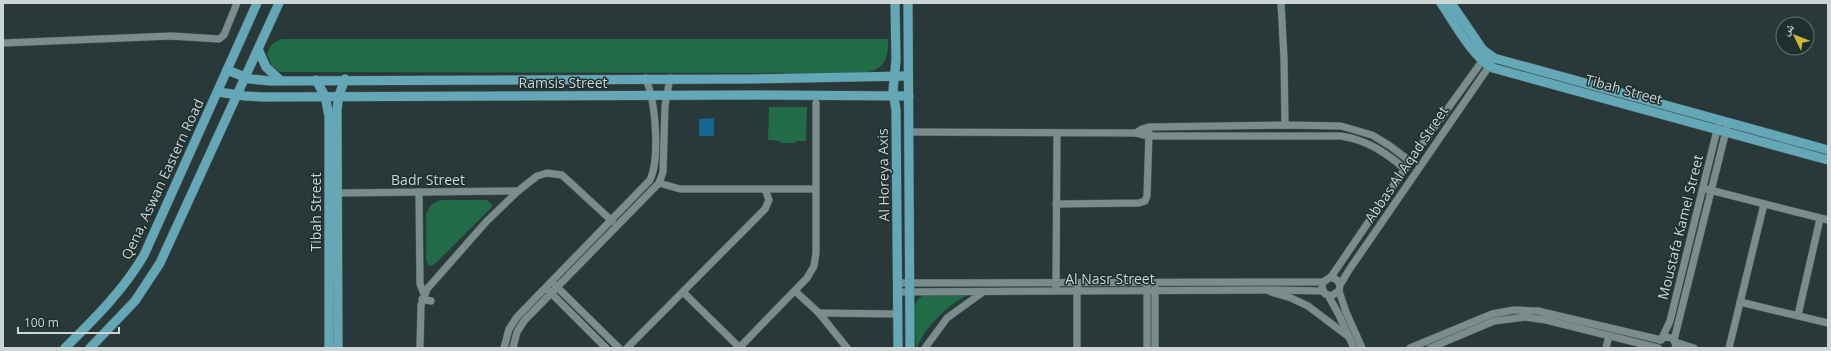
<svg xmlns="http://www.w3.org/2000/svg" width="1831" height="351" viewBox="0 0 1831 351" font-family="'Open Sans','Noto Naskh Arabic',sans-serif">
<rect width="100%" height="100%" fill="#293839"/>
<!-- green -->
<g fill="#226b47">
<path d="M 283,39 L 888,39 C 890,80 862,72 831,73 L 280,72 L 272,66 L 267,54 C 270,45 274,41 283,39 Z"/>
<path d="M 769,107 L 807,107 L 806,141 L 795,141 L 796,143 L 779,143 L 781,141 L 768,140 Z"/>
<path d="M 440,200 L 487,200 L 492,205 L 491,208 L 435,264 L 429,266 L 426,260 L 426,214 L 431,205 Z"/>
<path d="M 925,294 L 969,294 C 945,307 928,324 916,348 L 914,307 L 918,299 Z"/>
</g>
<!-- water -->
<path fill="#136791" d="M 714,118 L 714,136 L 699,136 L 699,119 Z"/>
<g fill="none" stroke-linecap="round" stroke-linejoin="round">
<defs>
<g id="minor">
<path d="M 1281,3 L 1284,58 L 1285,125"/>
<path d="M 3,43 L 171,36 L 219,39 L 224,35 L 237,3"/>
<path d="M 909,132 L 1136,133 L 1148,136 L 1341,136 C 1367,140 1385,152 1405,169"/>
<path d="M 1136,133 L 1142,129 L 1149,127 L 1285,125 L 1341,126 L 1372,135 L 1390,146 L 1410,161"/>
<path d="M 659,183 L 680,189 L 815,189"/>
<path d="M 1706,189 L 1828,220"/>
<path d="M 419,192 L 420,284 L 424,294"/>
<path d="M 338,193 L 518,191"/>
<path d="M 1056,204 L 1139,203 L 1145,201 L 1147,196 L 1149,133"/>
<path d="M 1331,277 L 1410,161 L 1485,57"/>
<path d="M 898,283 L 1323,282"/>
<path d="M 555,285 L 619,348"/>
<path d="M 1340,285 L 1337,280 L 1331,277 L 1323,282 L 1322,288 L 1325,294 L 1331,296 L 1339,291 L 1340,285 L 1349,270 L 1492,62"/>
<path d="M 1155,286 L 1155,348"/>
<path d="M 1056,287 L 1057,133"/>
<path d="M 1147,287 L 1147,348"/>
<path d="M 548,290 L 606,348"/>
<path d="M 795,291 L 819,313 L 847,348"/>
<path d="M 1339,291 L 1346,312 L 1362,348"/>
<path d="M 683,292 L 740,348"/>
<path d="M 898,292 L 1273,290 L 1323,291"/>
<path d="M 1271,292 L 1291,298 L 1308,306 L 1349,337"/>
<path d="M 1328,295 L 1339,315 L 1354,348"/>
<path d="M 422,299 L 431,301"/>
<path d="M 1740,302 L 1828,323"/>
<path d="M 819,313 L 897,314"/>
<path d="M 1798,315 L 1820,219"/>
<path d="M 1662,338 L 1670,321 L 1718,126"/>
<path d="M 1660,340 L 1665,337 L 1672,338 L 1675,342 L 1676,348"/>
<path d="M 1674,340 L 1727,127"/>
<path d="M 1675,342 L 1694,348"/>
<path d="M 740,347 L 807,278 L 814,266 L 816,253 L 816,103"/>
<path d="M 420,348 L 421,305 L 427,289 L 486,222 L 518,191 L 537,176 L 547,173 L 562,175 L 612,221"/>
<path d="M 504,348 L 509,329 L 517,317 L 650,180 C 660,159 656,99 645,78"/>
<path d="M 513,348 L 517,332 L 524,321 L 659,183 L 663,172 L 665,106 L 670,78"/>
<path d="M 627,348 L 765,209 L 769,200 L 765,189"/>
<path d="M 925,348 L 947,318 L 983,292"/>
<path d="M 1077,348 L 1077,286"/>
<path d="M 1410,348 L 1492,314 L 1514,310 L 1538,311 L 1661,340"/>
<path d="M 1430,348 L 1494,321 L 1525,317 L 1546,320 L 1658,348"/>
<path d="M 1606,348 L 1609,336"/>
<path d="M 1729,348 L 1764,204"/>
</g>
<g id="major">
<path d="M 895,3 L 896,60 L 893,91 L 896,110 L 898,348"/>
<path d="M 908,3 L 910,348"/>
<path d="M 1441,3 C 1453,21 1474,59 1493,68 L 1828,160"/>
<path d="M 1451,3 L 1483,50 L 1494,58 L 1828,150"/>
<path d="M 258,49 L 266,67 L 280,80"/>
<path d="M 227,70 L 250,79 L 271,81 L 749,79 L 908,76"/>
<path d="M 316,80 L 325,96 L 329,116 L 329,348"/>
<path d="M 218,92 L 245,96 L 264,97 L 750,95 L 909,96"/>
<path d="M 65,348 C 94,319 123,291 144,255 L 257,3"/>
<path d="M 90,348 L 135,301 L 160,263 L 279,3"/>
<path d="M 338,348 L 337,109 L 339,95 L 345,79"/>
</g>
</defs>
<!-- minor casing -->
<use href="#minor" stroke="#495757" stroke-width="8"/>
<!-- major casing -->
<use href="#major" stroke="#495757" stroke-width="10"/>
<!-- minor -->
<use href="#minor" stroke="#7a8c8c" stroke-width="7"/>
<!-- major -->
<use href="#major" stroke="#64a8b8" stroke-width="9"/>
</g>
<g text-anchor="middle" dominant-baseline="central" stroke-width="3" stroke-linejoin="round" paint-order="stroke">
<!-- street labels -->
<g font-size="14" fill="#ccd6d6" stroke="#1f2e2e">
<text x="563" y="82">Ramsis Street</text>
<text transform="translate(1624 89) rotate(15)">Tibah Street</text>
<text transform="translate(1406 164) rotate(-56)">Abbas Al Aqad Street</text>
<text transform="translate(883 175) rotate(-91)">Al Horeya Axis</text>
<text transform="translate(162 179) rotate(-65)">Qena, Aswan Eastern Road</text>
<text x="428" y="179">Badr Street</text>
<text transform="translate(315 212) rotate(-90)">Tibah Street</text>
<text transform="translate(1680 227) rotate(-76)">Moustafa Kamel Street</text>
<text x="1110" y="278">Al Nasr Street</text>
</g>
</g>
<!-- border -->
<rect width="1831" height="351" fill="none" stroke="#ccd6d6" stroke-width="8"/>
<!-- north arrow -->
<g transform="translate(1795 36) rotate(313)"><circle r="19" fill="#1f2e2e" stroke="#647171"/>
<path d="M0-3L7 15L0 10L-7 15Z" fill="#cfb837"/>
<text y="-6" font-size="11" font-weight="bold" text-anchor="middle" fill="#ccd6d6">ش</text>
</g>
<!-- scale -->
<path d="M18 327v6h101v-6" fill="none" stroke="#ccd6d6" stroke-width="2"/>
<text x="24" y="327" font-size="12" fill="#ccd6d6" stroke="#1f2e2e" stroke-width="3" paint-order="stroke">100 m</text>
</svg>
